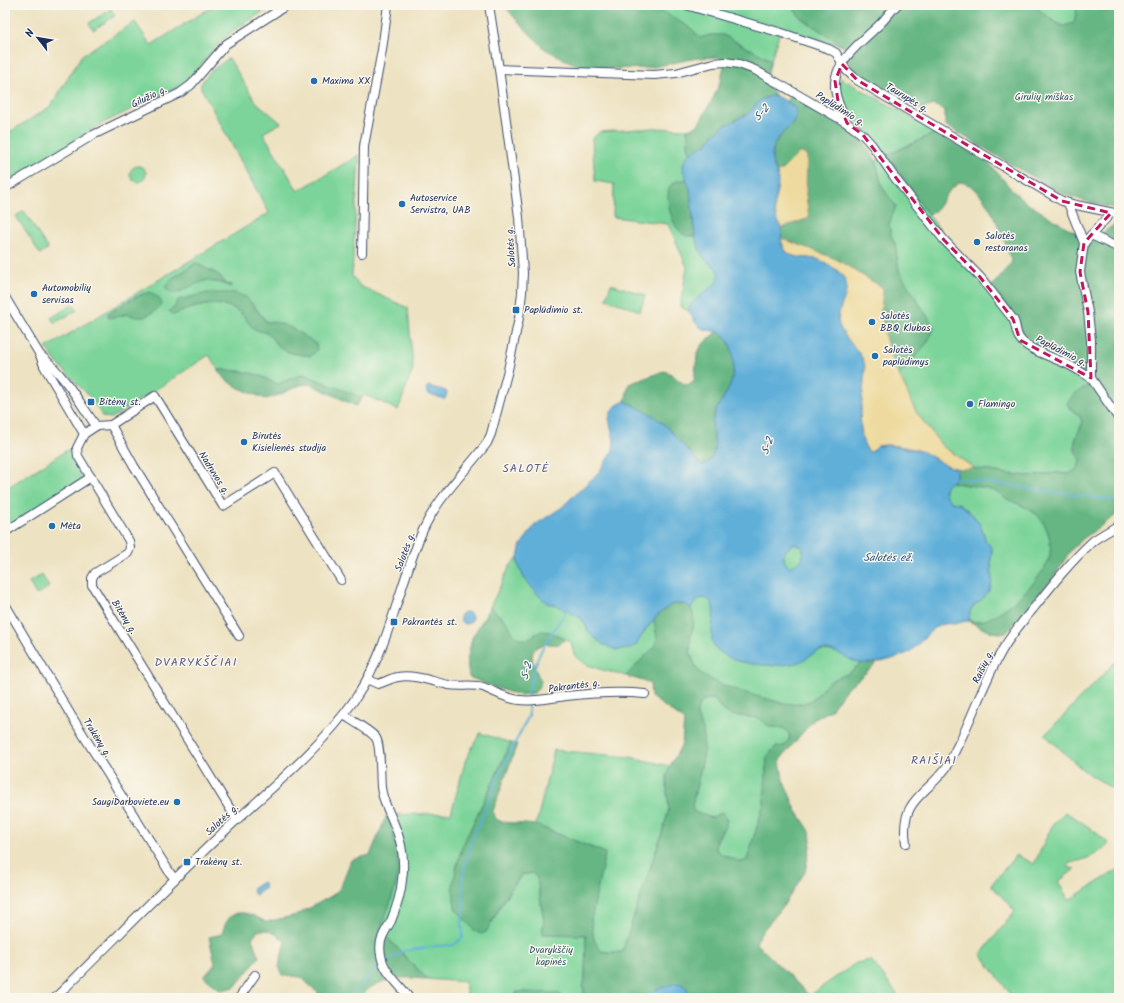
<svg xmlns="http://www.w3.org/2000/svg" width="1124" height="1003" viewBox="0 0 1124 1003" font-family="Kalam,sans-serif">
<rect width="100%" height="100%" fill="#fbf7ec"/>
<filter id="ink" filterUnits="userSpaceOnUse"><feTurbulence type="fractalNoise" baseFrequency=".025" numOctaves="2"/><feDisplacementMap in="SourceGraphic" scale="8" xChannelSelector="R" yChannelSelector="G"/><feConvolveMatrix kernelMatrix="1 2 1 2 8 2 1 2 1" color-interpolation-filters="sRGB"/></filter>
<filter id="wash" filterUnits="userSpaceOnUse"><feTurbulence type="fractalNoise" baseFrequency=".012" numOctaves="4" result="noise"/><feDisplacementMap in="SourceGraphic" scale="16" xChannelSelector="R" yChannelSelector="G"/><feGaussianBlur stdDeviation="0.9" result="paint"/><feColorMatrix in="noise" values="0 0 0 0 0 0 0 0 0 0 0 0 0 0 0 0 0 1.4 0 .05"/><feComposite in="paint" operator="in"/></filter>
<g filter="url(#wash)">
<rect width="100%" height="100%" fill="#ede2c1"/>
<!-- green -->
<g fill="#7cd49a" stroke="#4c827c" fill-rule="evenodd">
<path d="M 215,5 L 274,5 L 234,30 L 219,43 L 196,71 L 180,86 L 103,123 L 5,183 L 5,135 L 51,106 L 82,55 L 135,22 L 151,45 Z"/>
<path d="M 642,5 L 791,5 L 800,17 L 843,46 L 781,28 L 771,60 L 723,35 L 711,35 L 700,38 C 684,21 664,13 642,5 Z"/>
<path d="M 1033,5 L 1076,5 L 1077,8 L 1074,23 L 1064,26 L 1056,23 Z"/>
<path d="M 111,9 L 115,16 L 93,30 L 89,23 Z"/>
<path d="M 229,58 L 255,101 L 281,123 L 263,133 L 298,191 L 359,155 L 352,276 L 360,286 L 408,308 L 413,369 L 398,410 L 365,395 L 362,398 L 303,374 L 278,384 C 271,383 267,378 260,376 C 247,371 232,370 218,370 L 209,355 L 112,418 L 103,417 L 90,397 L 58,364 L 46,348 L 269,213 L 201,88 L 201,83 L 211,71 ZM 196,263 L 219,275 L 226,284 L 231,285 C 226,285 213,282 208,280 L 190,285 L 180,292 L 172,278 L 176,277 ZM 207,293 L 252,303 L 267,322 L 311,356 C 300,354 288,354 279,347 C 274,343 272,336 266,333 C 263,331 258,331 255,329 C 248,325 246,316 238,311 C 219,298 192,307 173,315 L 169,311 L 194,297 ZM 143,294 L 137,317 L 127,314 L 117,317 L 108,314 L 135,297 Z"/>
<path d="M 841,78 L 937,132 L 888,155 L 922,206 L 949,242 L 992,286 L 1016,318 L 1023,337 C 1046,351 1071,360 1093,375 L 1091,384 L 1074,394 L 1069,408 C 1096,426 1070,430 1075,452 C 1076,454 1079,458 1080,460 L 1079,466 L 1076,470 L 1069,474 L 1057,473 L 1029,476 L 1007,474 L 974,468 L 942,446 L 916,412 L 899,375 L 929,340 L 899,271 L 895,244 L 891,235 L 889,224 L 895,206 L 882,187 L 876,161 L 887,155 C 874,140 847,113 840,96 C 838,90 839,84 841,78 Z"/>
<path d="M 652,128 L 687,129 L 689,153 C 682,162 683,170 687,180 L 679,181 L 673,183 L 687,236 L 695,236 C 698,243 700,253 705,259 C 710,265 720,268 719,277 C 716,291 693,296 688,311 L 680,306 L 687,267 L 668,224 L 613,217 L 614,184 L 595,181 L 592,139 L 599,132 Z"/>
<circle cx="138" cy="174" r="8"/>
<path d="M 24,211 L 48,249 L 40,254 L 16,216 Z"/>
<path d="M 611,284 L 645,295 L 640,311 L 606,299 Z"/>
<path d="M 73,304 L 77,310 L 55,323 L 51,318 Z"/>
<path d="M 72,447 L 72,455 L 85,475 L 85,477 L 5,528 L 5,489 Z"/>
<path d="M 950,482 C 964,485 982,486 995,491 C 999,492 1002,496 1005,498 C 1017,504 1030,507 1039,517 C 1049,527 1053,546 1049,559 C 1042,580 1000,619 978,622 C 975,622 971,621 969,621 L 970,611 L 974,605 L 981,600 L 992,580 L 991,556 C 995,546 987,546 985,540 C 984,537 985,537 984,534 C 982,527 977,520 973,515 C 969,511 963,505 958,503 C 957,503 953,502 952,502 C 943,498 943,487 950,482 Z"/>
<path d="M 794,544 L 801,546 C 808,555 799,566 789,566 L 786,564 C 781,555 786,548 794,544 Z"/>
<path d="M 518,557 L 518,564 L 524,578 L 547,603 L 556,605 L 581,618 L 585,623 L 588,631 L 602,644 L 617,650 L 640,639 L 646,629 L 654,620 L 657,638 L 654,647 L 626,676 C 613,672 585,668 576,657 C 572,652 573,647 571,642 L 550,632 L 535,634 L 529,639 L 520,639 L 514,635 L 507,622 L 490,607 L 510,566 Z"/>
<path d="M 42,575 L 49,587 L 36,595 L 29,582 Z"/>
<path d="M 700,598 L 707,598 L 711,600 L 713,606 L 714,618 L 737,661 L 773,666 L 804,660 L 813,652 L 824,650 L 839,653 L 860,663 C 848,679 840,674 827,684 C 820,690 817,699 807,702 C 799,705 788,704 780,702 C 764,699 706,683 698,670 C 694,663 690,655 690,647 C 689,631 698,627 691,608 Z"/>
<path d="M 1115,662 L 1119,668 L 1119,793 L 1083,770 L 1045,735 Z"/>
<path d="M 707,699 L 713,699 L 717,703 L 721,709 L 731,715 L 758,718 L 770,727 L 783,728 L 789,733 C 791,745 777,751 767,757 L 764,803 L 747,860 L 741,862 L 721,854 L 716,850 C 716,835 724,833 727,820 L 722,813 L 712,818 L 694,812 L 692,806 L 704,753 L 703,730 L 697,716 L 697,710 L 701,702 Z"/>
<path d="M 480,733 L 511,743 L 462,847 L 456,870 L 453,887 L 455,908 L 492,923 C 500,905 510,890 522,875 L 532,873 L 537,877 L 544,922 L 542,934 L 586,935 L 585,977 L 583,987 L 585,998 L 564,998 L 558,993 L 517,992 L 516,996 L 517,998 L 467,998 L 465,982 L 427,979 L 380,930 C 388,907 402,880 397,854 C 395,841 391,828 387,815 L 451,813 L 466,759 Z"/>
<path d="M 554,750 L 630,757 L 670,766 L 667,776 L 667,793 L 669,809 L 662,833 L 622,952 L 609,952 L 601,951 L 594,940 L 591,920 L 605,853 L 536,825 Z"/>
<path d="M 1065,812 C 1081,821 1096,831 1109,844 C 1093,858 1088,858 1068,864 L 1067,867 L 1075,869 L 1058,882 L 1069,900 L 1119,869 L 1119,998 L 1013,998 L 981,954 L 1015,911 L 991,885 L 1016,855 L 1034,864 L 1053,824 Z"/>
<path d="M 871,960 L 900,998 L 806,998 L 856,963 Z"/>
</g>
<!-- forest -->
<g fill="#65b682" stroke="#407270" fill-rule="evenodd">
<path d="M 504,5 L 642,5 L 667,14 L 692,29 L 700,38 L 711,35 L 723,35 L 771,60 L 766,81 L 776,96 L 771,96 L 760,100 L 748,114 L 738,118 L 714,134 L 707,144 L 689,153 L 687,129 L 697,126 C 711,103 720,89 725,62 L 718,57 L 697,58 L 648,68 L 585,69 L 562,58 L 545,49 L 520,24 Z"/>
<path d="M 791,5 L 1033,5 L 1056,23 L 1064,26 L 1074,23 L 1077,8 L 1076,5 L 1119,5 L 1119,209 C 1095,204 1072,199 1050,187 L 945,125 L 945,111 L 934,105 L 920,109 L 858,76 C 845,64 851,56 843,46 L 800,17 Z"/>
<path d="M 791,95 L 849,130 L 864,142 L 876,161 L 882,187 L 896,206 L 889,224 L 891,235 L 895,244 L 899,271 L 934,327 C 931,343 910,362 899,375 L 894,368 L 885,336 L 881,311 L 883,288 L 836,259 L 781,238 L 781,228 L 809,218 L 806,195 L 806,156 L 777,172 L 772,162 L 774,145 L 785,130 L 793,124 L 796,109 L 787,102 Z"/>
<path d="M 937,132 L 989,163 L 1013,191 L 1028,204 L 1086,239 L 1097,237 L 1119,221 L 1119,513 L 1084,538 L 1071,550 L 1053,578 L 1006,633 C 992,634 981,628 969,621 C 971,621 975,622 978,622 C 1000,619 1042,580 1049,559 C 1053,546 1049,527 1039,517 C 1030,507 1017,504 1005,498 C 1002,496 999,492 995,491 C 982,486 964,485 950,482 L 956,478 L 956,469 L 974,468 L 1007,474 L 1029,476 L 1057,473 L 1069,474 L 1076,470 L 1079,466 L 1080,460 C 1076,452 1073,444 1077,435 C 1079,430 1083,426 1082,420 C 1079,412 1070,411 1067,403 L 1074,394 L 1091,384 L 1093,375 L 1067,360 L 1027,342 L 1023,337 L 1016,318 L 992,286 L 1012,262 C 1004,241 987,184 960,182 L 950,190 L 936,210 L 928,215 L 888,155 Z"/>
<path d="M 687,180 L 690,189 L 695,236 L 687,236 C 683,234 680,232 677,228 C 671,220 663,192 672,184 C 676,180 682,180 687,180 Z"/>
<path d="M 196,263 L 219,275 L 226,284 L 232,285 L 230,287 L 220,282 L 212,282 L 208,280 C 195,283 185,290 172,294 L 166,289 L 166,285 C 173,276 186,270 196,263 Z"/>
<path d="M 150,292 C 155,295 161,298 162,305 L 155,311 L 144,317 L 137,317 L 127,314 L 109,318 L 108,314 C 122,306 134,296 150,292 Z"/>
<path d="M 207,293 L 236,293 L 246,297 L 266,322 C 284,320 302,335 316,344 L 317,350 L 311,356 C 300,354 288,354 279,347 C 274,343 272,336 267,333 C 263,331 258,331 255,329 C 248,325 246,316 238,311 C 219,298 192,307 173,315 L 169,311 L 174,308 L 178,300 Z"/>
<path d="M 717,331 C 719,332 722,334 724,336 C 735,346 735,371 731,383 C 726,398 712,410 712,425 C 711,442 721,447 708,463 L 701,465 L 665,425 L 651,414 L 625,401 L 629,384 L 664,371 L 671,374 L 685,385 L 691,384 L 694,381 L 697,356 L 701,346 Z"/>
<path d="M 218,370 C 232,370 247,371 260,376 C 266,378 271,383 278,384 L 303,374 L 362,398 L 356,406 L 310,384 L 300,385 L 279,395 L 266,399 C 249,392 227,386 218,370 Z"/>
<path d="M 672,604 L 684,604 L 691,608 C 698,627 689,631 690,647 C 690,655 694,663 698,670 C 706,683 764,699 780,702 C 788,704 799,705 807,702 C 817,699 820,690 827,684 C 840,674 848,678 860,663 L 878,662 L 855,682 L 846,689 L 831,710 L 813,720 L 780,760 L 783,779 L 796,810 L 810,831 L 811,841 L 805,872 L 782,908 L 760,934 L 756,943 L 809,995 L 806,998 L 685,998 L 687,995 L 644,996 L 639,998 L 585,998 L 583,987 L 585,977 L 586,935 L 542,934 L 544,922 L 537,878 L 532,873 L 521,875 L 511,888 L 499,908 L 486,932 L 481,934 L 475,931 L 455,908 L 453,887 L 456,870 L 462,847 L 511,743 L 517,744 L 493,811 L 496,819 L 502,822 L 536,825 L 605,853 L 591,920 L 594,940 L 601,951 L 609,952 L 622,952 L 662,833 L 669,809 L 667,793 L 667,776 L 670,766 L 682,744 L 684,720 L 651,697 L 650,683 L 626,676 L 654,647 L 657,638 L 654,620 L 659,614 ZM 707,699 L 713,699 L 717,703 L 721,709 L 731,715 L 758,718 L 770,727 L 783,728 L 789,733 L 790,738 L 785,746 L 775,747 L 767,757 L 764,803 L 747,860 L 741,862 L 721,854 L 716,850 C 716,846 715,842 717,839 C 720,831 734,821 722,812 L 711,818 L 694,812 L 692,806 L 704,753 L 703,730 L 697,716 L 697,710 L 701,702 Z"/>
<path d="M 490,607 L 507,622 L 514,635 L 520,639 L 529,639 L 541,631 L 550,632 L 565,639 L 560,644 C 555,645 547,643 541,645 C 524,651 536,671 541,681 L 540,686 L 534,693 L 519,695 L 499,689 L 469,677 L 467,661 L 472,638 Z"/>
<path d="M 387,815 C 391,828 395,841 397,854 C 402,880 388,907 380,930 L 427,979 C 419,979 410,977 402,978 C 389,978 367,985 362,998 L 319,998 L 318,993 L 301,977 L 282,975 L 279,966 L 285,941 C 276,933 258,922 252,939 L 259,957 L 235,987 L 221,990 L 204,977 L 215,964 L 209,937 L 222,934 C 229,906 245,910 266,922 L 297,915 L 333,895 L 340,888 L 351,860 L 370,855 Z"/>
<path d="M 516,992 L 558,993 L 564,998 L 517,998 L 516,996 Z"/>
</g>
<!-- sand -->
<g fill="#eeda9e" stroke="#84847e">
<path d="M 799,153 L 802,153 L 807,156 L 806,195 L 809,218 L 781,228 C 777,220 774,213 774,204 C 775,192 779,183 777,172 L 782,170 Z"/>
<path d="M 781,238 L 836,259 L 883,288 L 881,311 L 885,336 L 894,368 L 899,375 L 916,412 L 942,446 L 974,468 C 969,468 961,470 956,468 C 944,466 935,458 925,453 C 916,448 888,443 879,446 C 876,447 874,450 871,452 L 868,451 L 863,442 L 860,420 L 864,378 L 863,362 L 838,325 L 839,312 L 809,258 C 792,257 785,256 781,238 Z"/>
</g>
<!-- water -->
<g fill="#5eafd9" stroke="#3c6f9c" fill-rule="evenodd">
<path d="M 771,96 C 781,96 789,103 796,109 C 798,128 778,130 774,146 C 772,150 771,159 773,164 C 775,169 778,175 778,181 C 778,192 773,202 775,214 C 776,219 780,223 781,228 C 782,235 780,243 784,249 C 791,260 806,257 817,259 C 826,262 839,270 844,278 C 852,290 839,306 838,318 C 837,333 859,348 864,362 C 866,369 864,377 864,383 C 862,404 855,433 868,451 L 871,452 L 877,446 L 887,445 L 912,449 L 924,452 L 942,463 L 956,469 L 956,478 L 946,486 L 944,491 L 947,497 L 951,502 L 958,503 L 972,514 L 979,523 L 984,534 L 985,540 L 992,548 C 992,551 991,554 991,557 C 990,568 995,581 989,591 C 980,606 969,601 969,621 C 963,621 959,623 954,624 C 951,624 948,623 945,624 C 936,625 929,633 923,639 C 917,645 913,651 905,654 C 892,660 874,665 860,663 C 848,661 837,649 823,650 C 814,651 810,657 802,661 C 791,665 776,666 763,665 C 748,664 724,660 714,646 C 705,632 726,598 700,598 L 691,608 L 684,604 L 672,604 L 659,614 L 646,629 L 636,645 L 629,649 L 617,650 L 602,644 L 588,631 L 585,623 L 581,618 L 556,605 L 547,603 L 540,597 L 524,578 L 518,564 L 518,557 L 521,545 L 535,525 L 561,508 L 599,472 L 613,450 L 614,440 L 609,419 L 611,412 L 617,405 L 625,401 L 651,414 L 665,425 L 701,465 L 708,463 C 722,445 708,435 714,416 C 717,405 727,395 731,383 C 735,369 735,343 722,334 C 715,329 705,332 699,326 C 695,322 692,316 688,311 L 692,303 L 717,282 L 719,275 L 716,268 L 705,259 L 699,249 L 695,236 L 690,189 L 683,170 L 683,165 L 685,159 L 689,153 L 707,144 L 714,134 L 724,126 L 748,114 L 760,100 ZM 794,544 L 801,546 C 808,555 799,566 789,566 L 786,564 C 781,555 786,548 794,544 Z"/>
<path d="M 428,386 L 446,391 L 447,393 L 445,399 L 427,394 L 426,388 Z"/>
<circle cx="466" cy="618" r="6"/>
<path d="M 263,882 L 266,888 L 255,895 L 252,889 Z"/>
<path d="M 676,983 L 682,984 L 687,988 L 687,995 L 685,998 L 639,998 L 663,987 Z"/>
</g>
<g fill="none" stroke-linecap="round" stroke-linejoin="round">
<!-- stream -->
<g stroke="#5eafd9" stroke-width="2">
<path d="M 831,10 L 833,5"/>
<path d="M 956,478 L 1119,501"/>
<path d="M 528,696 C 531,681 534,665 541,651 C 548,637 559,624 567,609"/>
<path d="M 388,961 L 404,951 L 437,946 L 454,945 L 463,937 L 462,925 L 464,907 L 462,888 L 464,868 L 474,835 L 492,795 L 499,775 L 529,715 L 528,705"/>
<path d="M 347,998 C 359,990 368,978 378,968"/>
</g>
</g>
</g>
<g filter="url(#ink)">
<g fill="none" stroke-linecap="round" stroke-linejoin="round">
<defs>
<g id="minor">
<path d="M 686,5 L 782,33 L 829,49 L 836,53 L 847,71 L 857,80 L 1062,201 L 1076,205 L 1119,214"/>
<path d="M 499,69 L 654,75 L 676,73 L 713,63 L 725,62 L 739,64 L 755,70 L 847,123 L 863,135 L 872,145 L 895,178 L 944,240 L 980,277 L 1013,319 C 1017,325 1015,333 1020,339 C 1027,350 1055,358 1067,364 C 1075,368 1083,373 1091,378"/>
<path d="M 847,123 C 841,110 834,96 835,82 C 837,59 865,39 880,24 C 886,18 891,11 897,5"/>
<path d="M 5,188 L 93,135 L 180,93 L 191,85 L 226,44 L 287,5"/>
<path d="M 1068,203 L 1084,243 L 1080,272 L 1088,312 L 1091,340 L 1091,378 L 1119,419"/>
<path d="M 1091,235 L 1119,248"/>
<path d="M 1084,243 L 1111,213"/>
<path d="M 362,253 L 364,146 L 382,50 L 388,5"/>
<path d="M 5,297 L 40,355 L 44,366 L 84,434"/>
<path d="M 40,355 C 63,373 80,403 96,426"/>
<path d="M 111,425 L 134,466 L 239,636"/>
<path d="M 5,532 L 91,477"/>
<path d="M 5,604 L 72,717 L 170,873 L 175,879"/>
<path d="M 367,679 L 378,684 C 385,682 391,678 398,677 C 415,674 433,682 449,685 C 461,687 472,684 483,687 C 496,692 506,699 520,700 C 535,702 551,698 566,696 C 593,693 618,691 645,694"/>
<path d="M 344,715 C 352,721 371,731 376,738 C 381,746 380,776 381,787 C 382,800 389,811 394,824 C 402,842 405,861 402,880 C 401,894 396,909 391,921 C 384,934 378,940 381,955 C 383,972 401,985 409,998"/>
<path d="M 237,820 L 92,585 L 92,578 L 95,573 L 128,553 L 130,548 L 129,541 L 78,456 L 77,448 L 84,434 L 96,426 L 111,425 L 155,396 L 223,506 L 275,473 L 341,580"/>
<path d="M 906,843 C 899,798 928,795 948,765 C 952,758 955,750 959,743 C 973,715 983,685 998,658 C 1007,640 1020,624 1033,609 C 1052,585 1071,561 1093,541 C 1101,535 1111,530 1119,525"/>
<path d="M 55,998 C 113,941 170,882 229,827 C 272,787 321,748 355,699 C 389,650 399,584 423,530 C 438,497 465,472 487,443 L 491,434 L 508,370 L 519,318 L 522,293 L 523,273 L 519,217 L 499,69 L 489,5"/>
<path d="M 239,998 L 255,975"/>
</g>
</defs>
<!-- minor casing -->
<use href="#minor" stroke="#3a4a6d" stroke-width="10"/>
<!-- minor -->
<use href="#minor" stroke="#fff" stroke-width="8"/>
</g>
</g>
<!-- marked area -->
<path fill="none" stroke="#c2185b" stroke-width="3" stroke-dasharray="8 5" stroke-linejoin="round" d="M 842,64 L 857,80 L 1062,201 L 1111,213 L 1084,243 L 1080,272 L 1088,312 L 1091,378 L 1020,340 L 1013,319 L 980,277 L 944,240 L 863,135 L 847,123 L 838,101 L 835,81 Z"/>
<!-- markers -->
<g fill="#1f6fb2" stroke="#fbf7ec" stroke-width="1.5">
<circle cx="314" cy="81" r="4"/>
<circle cx="402" cy="204" r="4"/>
<circle cx="977" cy="242" r="4"/>
<circle cx="34" cy="294" r="4"/>
<rect x="512" y="306" width="8" height="8" rx="2"/>
<circle cx="872" cy="322" r="4"/>
<circle cx="875" cy="356" r="4"/>
<rect x="87" y="398" width="8" height="8" rx="2"/>
<circle cx="970" cy="404" r="4"/>
<circle cx="244" cy="442" r="4"/>
<circle cx="52" cy="526" r="4"/>
<rect x="390" y="618" width="8" height="8" rx="2"/>
<circle cx="177" cy="802" r="4"/>
<rect x="183" y="858" width="8" height="8" rx="2"/>
</g>
<g text-anchor="middle" dominant-baseline="central" stroke-width="3" stroke-linejoin="round" paint-order="stroke">
<!-- poi labels -->
<g font-size="10" fill="#1b2f5e" stroke="#fbf7ec" text-anchor="start">
<text x="322" y="81">Maxima XX</text>
<text x="410" y="198">Autoservice<tspan x="410" dy="12">Servistra, UAB</tspan></text>
<text x="985" y="236">Salotės<tspan x="985" dy="12">restoranas</tspan></text>
<text x="42" y="288">Automobilių<tspan x="42" dy="12">servisas</tspan></text>
<text x="524" y="310">Paplūdimio st.</text>
<text x="880" y="316">Salotės<tspan x="880" dy="12">BBQ Klubas</tspan></text>
<text x="883" y="350">Salotės<tspan x="883" dy="12">paplūdimys</tspan></text>
<text x="99" y="402">Bitėnų st.</text>
<text x="978" y="404">Flamingo</text>
<text x="252" y="436">Birutės<tspan x="252" dy="12">Kisielienės studija</tspan></text>
<text x="60" y="526">Mėta</text>
<text x="402" y="622">Pakrantės st.</text>
<text x="169" y="802" text-anchor="end">SaugiDarboviete.eu</text>
<text x="195" y="862">Trakėnų st.</text>
</g>
<!-- street labels -->
<g font-size="10" fill="#1b2f5e" stroke="#fbf7ec">
<text transform="translate(149 97) rotate(-26)">Gilužio g.</text>
<text transform="translate(907 98) rotate(31)">Taurupės g.</text>
<text transform="translate(840 109) rotate(32)">Paplūdimio g.</text>
<text transform="translate(511 247) rotate(-94)">Salotės g.</text>
<text transform="translate(1061 351) rotate(27)">Paplūdimio g.</text>
<text transform="translate(214 473) rotate(58)">Nadruvos g.</text>
<text transform="translate(405 552) rotate(-70)">Salotės g.</text>
<text transform="translate(124 617) rotate(58)">Bitėnų g.</text>
<text transform="translate(983 667) rotate(-65)">Raišių g.</text>
<text transform="translate(574 686) rotate(-7)">Pakrantės g.</text>
<text transform="translate(97 738) rotate(58)">Trakėnų g.</text>
<text transform="translate(222 820) rotate(-43)">Salotės g.</text>
</g>
<!-- park labels -->
<g font-size="10" fill="#33586d" stroke="#fbf7ec">
<text x="1044" y="97">Girulių miškas</text>
<text x="551" y="950">Dvarykščių<tspan x="551" dy="12">kapinės</tspan></text>
</g>
<!-- water labels -->
<g font-size="11" font-style="italic" fill="#2f5583" stroke="#fbf7ec">
<text transform="translate(762 113) rotate(-49)">S-2</text>
<text transform="translate(768 446) rotate(-70)">S-2</text>
<text x="888" y="558">Salotės ež.</text>
<text transform="translate(527 671) rotate(-74)">S-2</text>
</g>
<!-- quarter labels -->
<g font-size="12" letter-spacing="1" fill="#5b5f8e" stroke="#fbf7ec">
<text x="526" y="468">SALOTĖ</text>
<text x="196" y="662">DVARYKŠČIAI</text>
<text x="934" y="760">RAIŠIAI</text>
</g>
</g>
<!-- margin -->
<rect width="1124" height="1003" fill="none" stroke="#fbf7ec" stroke-width="20"/>
<!-- north arrow -->
<g transform="translate(38 38) rotate(301)" stroke="#fbf7ec" stroke-width="3" paint-order="stroke">
<path d="M0-3L7 15L0 10L-7 15Z" fill="#1b2f5e"/>
<text y="-6" font-size="11" font-weight="bold" text-anchor="middle" fill="#1b2f5e">N</text>
</g>
</svg>
